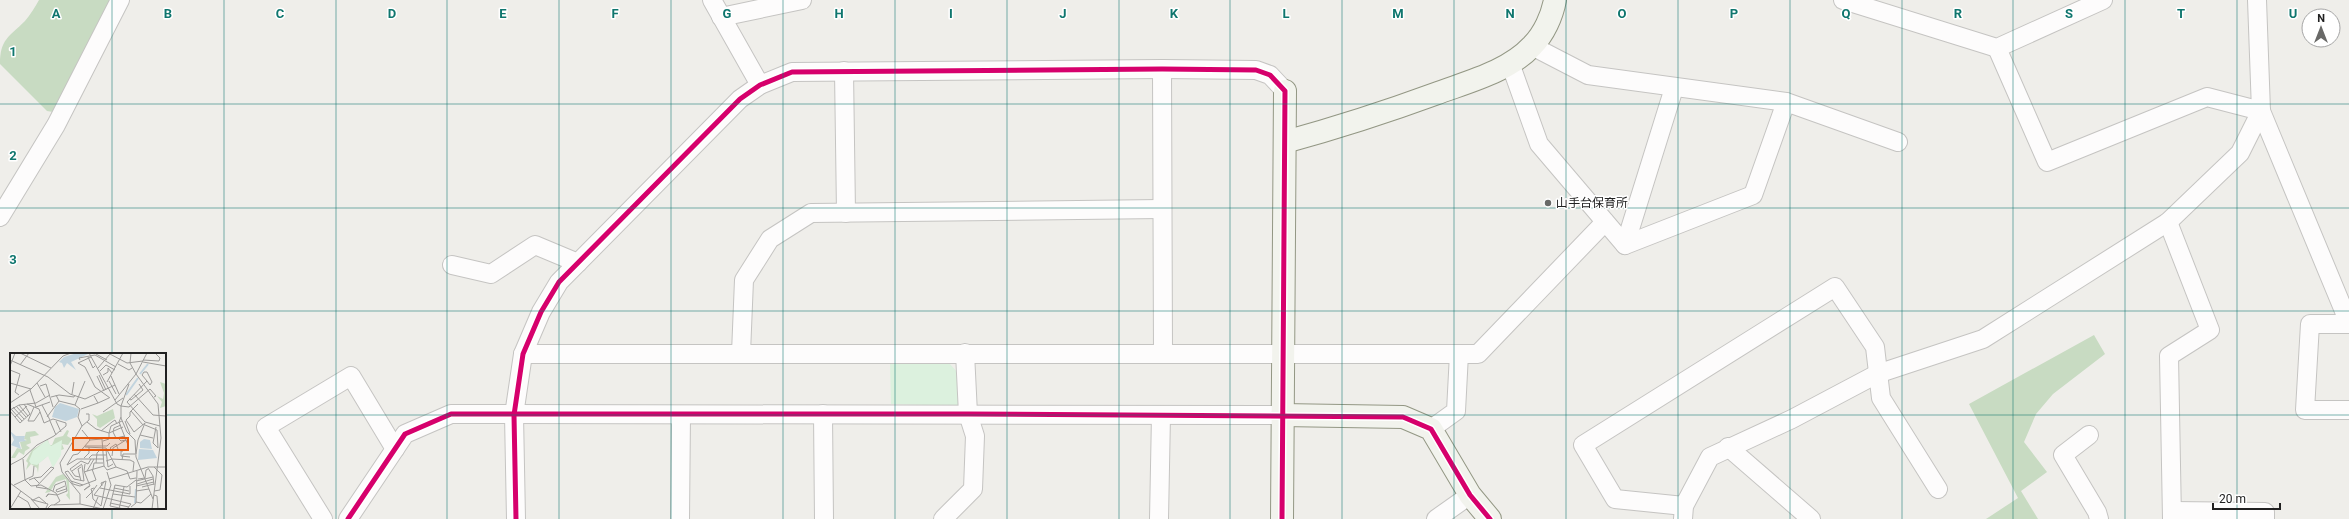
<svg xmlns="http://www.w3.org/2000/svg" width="2349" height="519" viewBox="0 0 2349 519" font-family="Roboto,'Noto Sans JP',sans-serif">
<rect width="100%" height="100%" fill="#efeeea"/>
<!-- forest -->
<g fill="#c8dbc2">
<path d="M 39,0 L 110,0 L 53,112 L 47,111 L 0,64 C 0,39 9,37 25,21 C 30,15 35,7 39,0 Z"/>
<path d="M 2094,335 L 2105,354 L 2053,394 L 2036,414 L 2024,442 L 2047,472 L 2021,491 L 2038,519 L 1986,519 L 2018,498 L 1969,404 Z"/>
</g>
<!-- park -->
<path fill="#dcf1de" d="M 890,361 L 948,362 L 959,374 L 958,406 L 891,404 Z"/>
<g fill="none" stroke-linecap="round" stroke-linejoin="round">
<defs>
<g id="street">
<path d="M 712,0 L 760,85"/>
<path d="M 1843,0 L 1997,48 L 2103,0"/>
<path d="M 721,17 L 802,0"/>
<path d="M 1532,46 L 1588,75 L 1786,102 L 1898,142"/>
<path d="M 1997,48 L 2047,162 L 2207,97 L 2261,111 L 2257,0"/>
<path d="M 1510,63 L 1539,144 L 1625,245 L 1753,195 L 1786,102"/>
<path d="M 1162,69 L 1163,352"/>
<path d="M 844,71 L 846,213"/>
<path d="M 2261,111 L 2349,323"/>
<path d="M 0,217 L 56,125 L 120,0"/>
<path d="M 2168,222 L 2210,330 L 2169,356 L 2172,519"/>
<path d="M 1625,245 L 1674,88"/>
<path d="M 452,265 L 491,274 L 535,245 L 578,263"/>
<path d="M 2349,324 L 2310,324 L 2305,410 L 2349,410"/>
<path d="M 741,353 L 744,280 L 770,239 L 811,213 L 1161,209"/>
<path d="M 523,354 L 1478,354 L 1605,222"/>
<path d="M 823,414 L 824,519"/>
<path d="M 1431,429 L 1456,411 L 1459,354"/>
<path d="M 2089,435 L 2063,455 L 2097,512 L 2099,519"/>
<path d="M 1728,447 L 1811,519"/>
<path d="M 1684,506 L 1615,499 L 1583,445 L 1835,287 L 1875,347 L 1881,398 L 1938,489"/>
<path d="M 2172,511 L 2265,512 L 2265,519"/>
<path d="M 323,519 L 266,427 L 351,376 L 395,449"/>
<path d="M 348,519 L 405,434 L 451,414 L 1282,415"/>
<path d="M 516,519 L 514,415 L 523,354 L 541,312 L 559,282 L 740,99 L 760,85 L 792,72 L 1162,69 L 1256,70 L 1270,75 L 1285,91"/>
<path d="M 680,519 L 681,415"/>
<path d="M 943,519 L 973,489 L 975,436 L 968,414 L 965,353"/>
<path d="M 1159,519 L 1161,415"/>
<path d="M 1436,519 L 1470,495"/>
<path d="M 1683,519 L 1684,506 L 1710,457 L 1792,419 L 1877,374 L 1983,339 L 2168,222 L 2240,153 L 2261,111"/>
</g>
<g id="secondary">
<path d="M 1285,142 C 1336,128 1386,112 1435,94 C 1467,82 1508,72 1532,46 C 1544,34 1552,16 1555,0"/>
<path d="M 1282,415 L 1403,417 L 1431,429 L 1470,495 L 1490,519"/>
<path d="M 1282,519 L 1285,91"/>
</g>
</defs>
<!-- street casing -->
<use href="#street" stroke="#c5c4c2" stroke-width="20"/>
<!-- secondary casing -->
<use href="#secondary" stroke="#939784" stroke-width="24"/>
<!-- street -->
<use href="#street" stroke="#fdfcfc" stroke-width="18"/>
<!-- secondary -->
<use href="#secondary" stroke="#f2f3ed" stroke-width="22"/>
<defs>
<g id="cycleway">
<path d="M 348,519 L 405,434 L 451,414 L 968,414 L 1403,417 L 1431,429 L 1470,495 L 1490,519"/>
<path d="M 516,519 L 514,415 L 523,354 L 541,312 L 559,282 L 740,99 L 760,85 L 792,72 L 1162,69 L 1256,70 L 1270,75 L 1285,91 L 1282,519"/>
</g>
</defs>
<!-- cycleway casing -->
<use href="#cycleway" stroke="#fff" stroke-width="8"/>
<!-- cycleway -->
<use href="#cycleway" stroke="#d6006c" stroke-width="5"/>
</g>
<!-- grid -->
<path fill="none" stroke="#0f766e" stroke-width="1" stroke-opacity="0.55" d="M 112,0 L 112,354M 224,0 L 224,519M 336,0 L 336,519M 447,0 L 447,519M 559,0 L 559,519M 671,0 L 671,519M 783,0 L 783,519M 895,0 L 895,519M 1007,0 L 1007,519M 1119,0 L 1119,519M 1230,0 L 1230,519M 1342,0 L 1342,519M 1454,0 L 1454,519M 1566,0 L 1566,519M 1678,0 L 1678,519M 1790,0 L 1790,519M 1902,0 L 1902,519M 2013,0 L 2013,519M 2125,0 L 2125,519M 2237,0 L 2237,519M 0,104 L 2349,104M 0,208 L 2349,208M 0,311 L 2349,311M 0,415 L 11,415M 165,415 L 2349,415M 112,508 L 112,519"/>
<!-- markers -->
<circle fill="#696967" stroke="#fff" stroke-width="1.5" cx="1548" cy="203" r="4"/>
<g text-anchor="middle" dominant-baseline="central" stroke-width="3" stroke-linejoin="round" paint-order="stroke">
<!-- poi labels -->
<g font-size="12" fill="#212121" stroke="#fff" text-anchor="start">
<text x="1556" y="203">山手台保育所</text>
</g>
</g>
<!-- overview -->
<g transform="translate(10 353)">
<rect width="156" height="156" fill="#efeeea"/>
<path d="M 150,29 L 156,31 L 156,53 L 150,55 L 152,49 L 147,43 L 153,46 L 154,40 ZM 103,56 L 105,65 L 90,75 L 87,73 L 87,66 L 82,61 L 87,63 ZM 57,77 L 59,78 L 57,83 L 62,86 L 58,92 L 52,91 L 54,96 L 40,101 L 29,110 L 28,120 L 27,115 L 21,111 L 16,117 L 18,110 L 16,108 L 22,97 L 38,87 L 39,92 L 42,92 L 45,85 L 53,83 ZM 25,78 L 29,82 L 20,84 L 21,90 L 16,92 L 20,95 L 15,98 L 14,102 L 9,99 L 5,105 L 1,105 L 7,95 L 12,96 L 10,89 L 17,87 L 14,86 L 16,79 ZM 53,121 L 59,128 L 60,147 L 56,142 L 58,140 L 56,126 L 46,129 L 40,139 L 35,140 L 46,124 Z" fill="#c8dbc2"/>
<path d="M 37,87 L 41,93 L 52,87 L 51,102 L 43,115 L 38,103 L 27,112 L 21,111 L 19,108 L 23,98 Z" fill="#dcf1de"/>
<path d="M 67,0 L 78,1 L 61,9 L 66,17 L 57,10 L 54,15 L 52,10 L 49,9 L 54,4 ZM 50,50 L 69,56 L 67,64 L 56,68 L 42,64 L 45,54 ZM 0,78 L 6,83 L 15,83 L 14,86 L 16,88 L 9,89 L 11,96 L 1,92 L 4,87 ZM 134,86 L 140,87 L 142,96 L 130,95 L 130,89 ZM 129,96 L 143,97 L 147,105 L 128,107 Z" fill="#c2d4de"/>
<path fill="none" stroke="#c2d4de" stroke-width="2" d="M 130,21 L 138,11M 116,42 L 128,25M 125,150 L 126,136"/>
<path fill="none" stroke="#9d9c9a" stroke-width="1" d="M 10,0 L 41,15M 79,0 L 107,51 L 111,53 L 111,65 L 117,79 L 125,87 L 126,104 L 143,146M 98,0 L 117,10 L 133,8M 137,0 L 126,21 L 148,51 L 151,85 L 142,156M 86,1 L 97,7M 85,2 L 106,14M 78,4 L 83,15 L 85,13M 81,4 L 68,10 L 75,14 L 85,34 L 100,45M 0,7 L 38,24 L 60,41 L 75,46 L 105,32M 70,7 L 69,5 L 85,2M 133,7 L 149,8 L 150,5 L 145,0M 133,9 L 156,13M 108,11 L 119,17 L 122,15M 10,12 L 19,0M 0,13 L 5,0M 88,15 L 100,1M 0,17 L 10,21 L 5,39 L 9,42M 90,18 L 96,12 L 105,17M 89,22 L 96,37M 93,22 L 98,19 L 98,15 L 102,20M 87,23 L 94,38M 101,23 L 109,41M 99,28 L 106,41M 137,28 L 140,32 L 142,29 L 137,19 L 134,19 L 132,22 L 137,28 L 117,49 L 135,69 L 150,73M 97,29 L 113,0M 0,30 L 21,36M 27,30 L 35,44M 119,31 L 111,53 L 119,54 L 140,36 L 146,43 L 144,44M 30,33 L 36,31 L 43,54M 20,37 L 26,54M 62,41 L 64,29M 124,41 L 143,62 L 156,63M 84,43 L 88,50 L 99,45M 41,44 L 49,42 L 64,44 L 65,42M 119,46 L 121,47 L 133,37 L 129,31M 105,47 L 126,21 L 120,10 L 121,0M 49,48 L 65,52M 0,50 L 21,36 L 53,3 L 61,0M 128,51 L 120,59 L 120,63 L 116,67 L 124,79 L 135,70M 9,52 L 18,63M 32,52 L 40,67M 6,53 L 16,64M 3,54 L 14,66M 24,54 L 18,68 L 24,68 L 30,59M 26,54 L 40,49M 1,56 L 12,68M 71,56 L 88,50M 0,57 L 9,52 L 26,50 L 40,42M 0,58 L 10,70 L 20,61 L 14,51M 121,58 L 133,72M 93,59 L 113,45M 5,64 L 17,53M 37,64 L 49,48 L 46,42M 40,68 L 46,82M 46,68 L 51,79M 112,68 L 101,73 L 99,80 L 113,74M 115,68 L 120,81M 77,69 L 86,76 L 99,80 L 99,86 L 93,88M 111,72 L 104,75 L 103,79 L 106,85 L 115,83M 135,72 L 147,77 L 148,95M 72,73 L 68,64 L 70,56 L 65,52 L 75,28M 146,74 L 143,90 L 148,95M 72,77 L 80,87M 91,78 L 102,69 L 105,67 L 107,71M 130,82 L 143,85M 109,86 L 111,88 L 116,87 L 109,69 L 111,64M 75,93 L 97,93 L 100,90M 75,94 L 96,95 L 106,114 L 117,118 L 120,126 L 126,125M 96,97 L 98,114 L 103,111M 102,97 L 100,95 L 106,91 L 108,96M 113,98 L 111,98 L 111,103 L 120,104M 126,101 L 128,87 L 135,70M 102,103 L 103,95 L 116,87 L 118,92M 74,105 L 79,100 L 79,94M 79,105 L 82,102 L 96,102M 13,106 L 15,127 L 21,133 L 31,132 L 46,140 L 50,148 L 44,152M 93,106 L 67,106 L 57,112 L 63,102 L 68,101 L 80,87 L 92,86 L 94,113 L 97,117 L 106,114M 112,107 L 113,101 L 125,101M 96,108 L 102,106 L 120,107 L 124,109 L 123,118M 86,110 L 87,100 L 90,97M 75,111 L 74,118 L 80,133 L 74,137 L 79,133M 0,112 L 13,105 L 27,92 L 44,83 L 56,73 L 56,70 L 43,66 L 34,70 L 29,56 L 17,51M 72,112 L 74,128M 144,114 L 152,122 L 150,137 L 144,138M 138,115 L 143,123 L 144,132M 83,116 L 84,110 L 93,110M 62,118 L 72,111M 77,118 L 84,106M 74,119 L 94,113M 70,124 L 65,123 L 60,116 L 71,108 L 78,111 L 81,106M 24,125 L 31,124 L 41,114 L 44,115M 99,126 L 138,114 L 156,114M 128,126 L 135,125 L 136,117 L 138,116M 19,127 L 24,125 L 29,130M 61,128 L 73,132M 71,128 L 68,116 L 71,114M 74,128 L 64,126 L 58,118 L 55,119 L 63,131 L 70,133 L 86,127 L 82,116M 126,128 L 143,124M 0,130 L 23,147 L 38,151 L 36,155M 127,131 L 143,126M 4,132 L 23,123 L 24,113M 55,133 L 46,137 L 47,139 L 56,136M 126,133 L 144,129M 132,134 L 144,131M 90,135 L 120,141 L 120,133M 104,135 L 119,138M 38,136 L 26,134 L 44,115M 126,138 L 139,136M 39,141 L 36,144 L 38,141 L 47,142 L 57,138 L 55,128 L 45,132 L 43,138M 103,141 L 125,144M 84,142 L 121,151 L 117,156M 84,142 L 94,129M 144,142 L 147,143 L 148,156M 8,143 L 18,149 L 21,156M 76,145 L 82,139 L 81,136 L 84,135M 21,146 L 30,156M 83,146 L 91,153 L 96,128 L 91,130 L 92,133M 83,146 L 82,139 L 87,132M 23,147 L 29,144 L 36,150M 126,149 L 131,150 L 141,141M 100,150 L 119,154M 70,151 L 70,141 L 52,119 L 50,110 L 72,73 L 79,67 L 79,61 L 76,61M 121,154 L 126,150 L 127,118M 0,156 L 11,138M 37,156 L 41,152 L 70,151 L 93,156M 83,156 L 88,144M 93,156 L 101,132 L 97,119M 109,156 L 114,134M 114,156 L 100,153 L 105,132 L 117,134 L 126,127"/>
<path fill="#e8590c" fill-opacity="0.15" stroke="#e8590c" stroke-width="2" d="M 63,85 L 118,85 L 118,97 L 63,97 Z"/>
<rect width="156" height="156" fill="none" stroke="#212121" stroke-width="2"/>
</g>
<g font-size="13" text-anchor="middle" font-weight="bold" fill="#0f766e" stroke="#fff" stroke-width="3" stroke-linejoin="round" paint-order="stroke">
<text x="56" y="18">A</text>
<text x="168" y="18">B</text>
<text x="280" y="18">C</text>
<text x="392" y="18">D</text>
<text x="503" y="18">E</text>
<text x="615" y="18">F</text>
<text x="727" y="18">G</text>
<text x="839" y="18">H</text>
<text x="951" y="18">I</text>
<text x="1063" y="18">J</text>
<text x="1174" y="18">K</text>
<text x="1286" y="18">L</text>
<text x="1398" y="18">M</text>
<text x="1510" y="18">N</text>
<text x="1622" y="18">O</text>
<text x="1734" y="18">P</text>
<text x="1846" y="18">Q</text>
<text x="1958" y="18">R</text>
<text x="2069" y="18">S</text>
<text x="2181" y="18">T</text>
<text x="2293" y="18">U</text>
<text x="13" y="56">1</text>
<text x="13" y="160">2</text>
<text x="13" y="264">3</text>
</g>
<!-- north arrow -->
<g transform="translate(2321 28)"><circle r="19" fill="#ffffff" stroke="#a6a6a6"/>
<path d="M0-3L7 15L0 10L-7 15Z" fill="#696967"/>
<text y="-6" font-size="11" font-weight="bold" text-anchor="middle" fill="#212121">N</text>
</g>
<!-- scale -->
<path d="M2213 503v6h67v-6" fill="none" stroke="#212121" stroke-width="2"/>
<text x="2219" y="503" font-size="12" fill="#212121" stroke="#ffffff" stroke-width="3" paint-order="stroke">20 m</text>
</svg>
